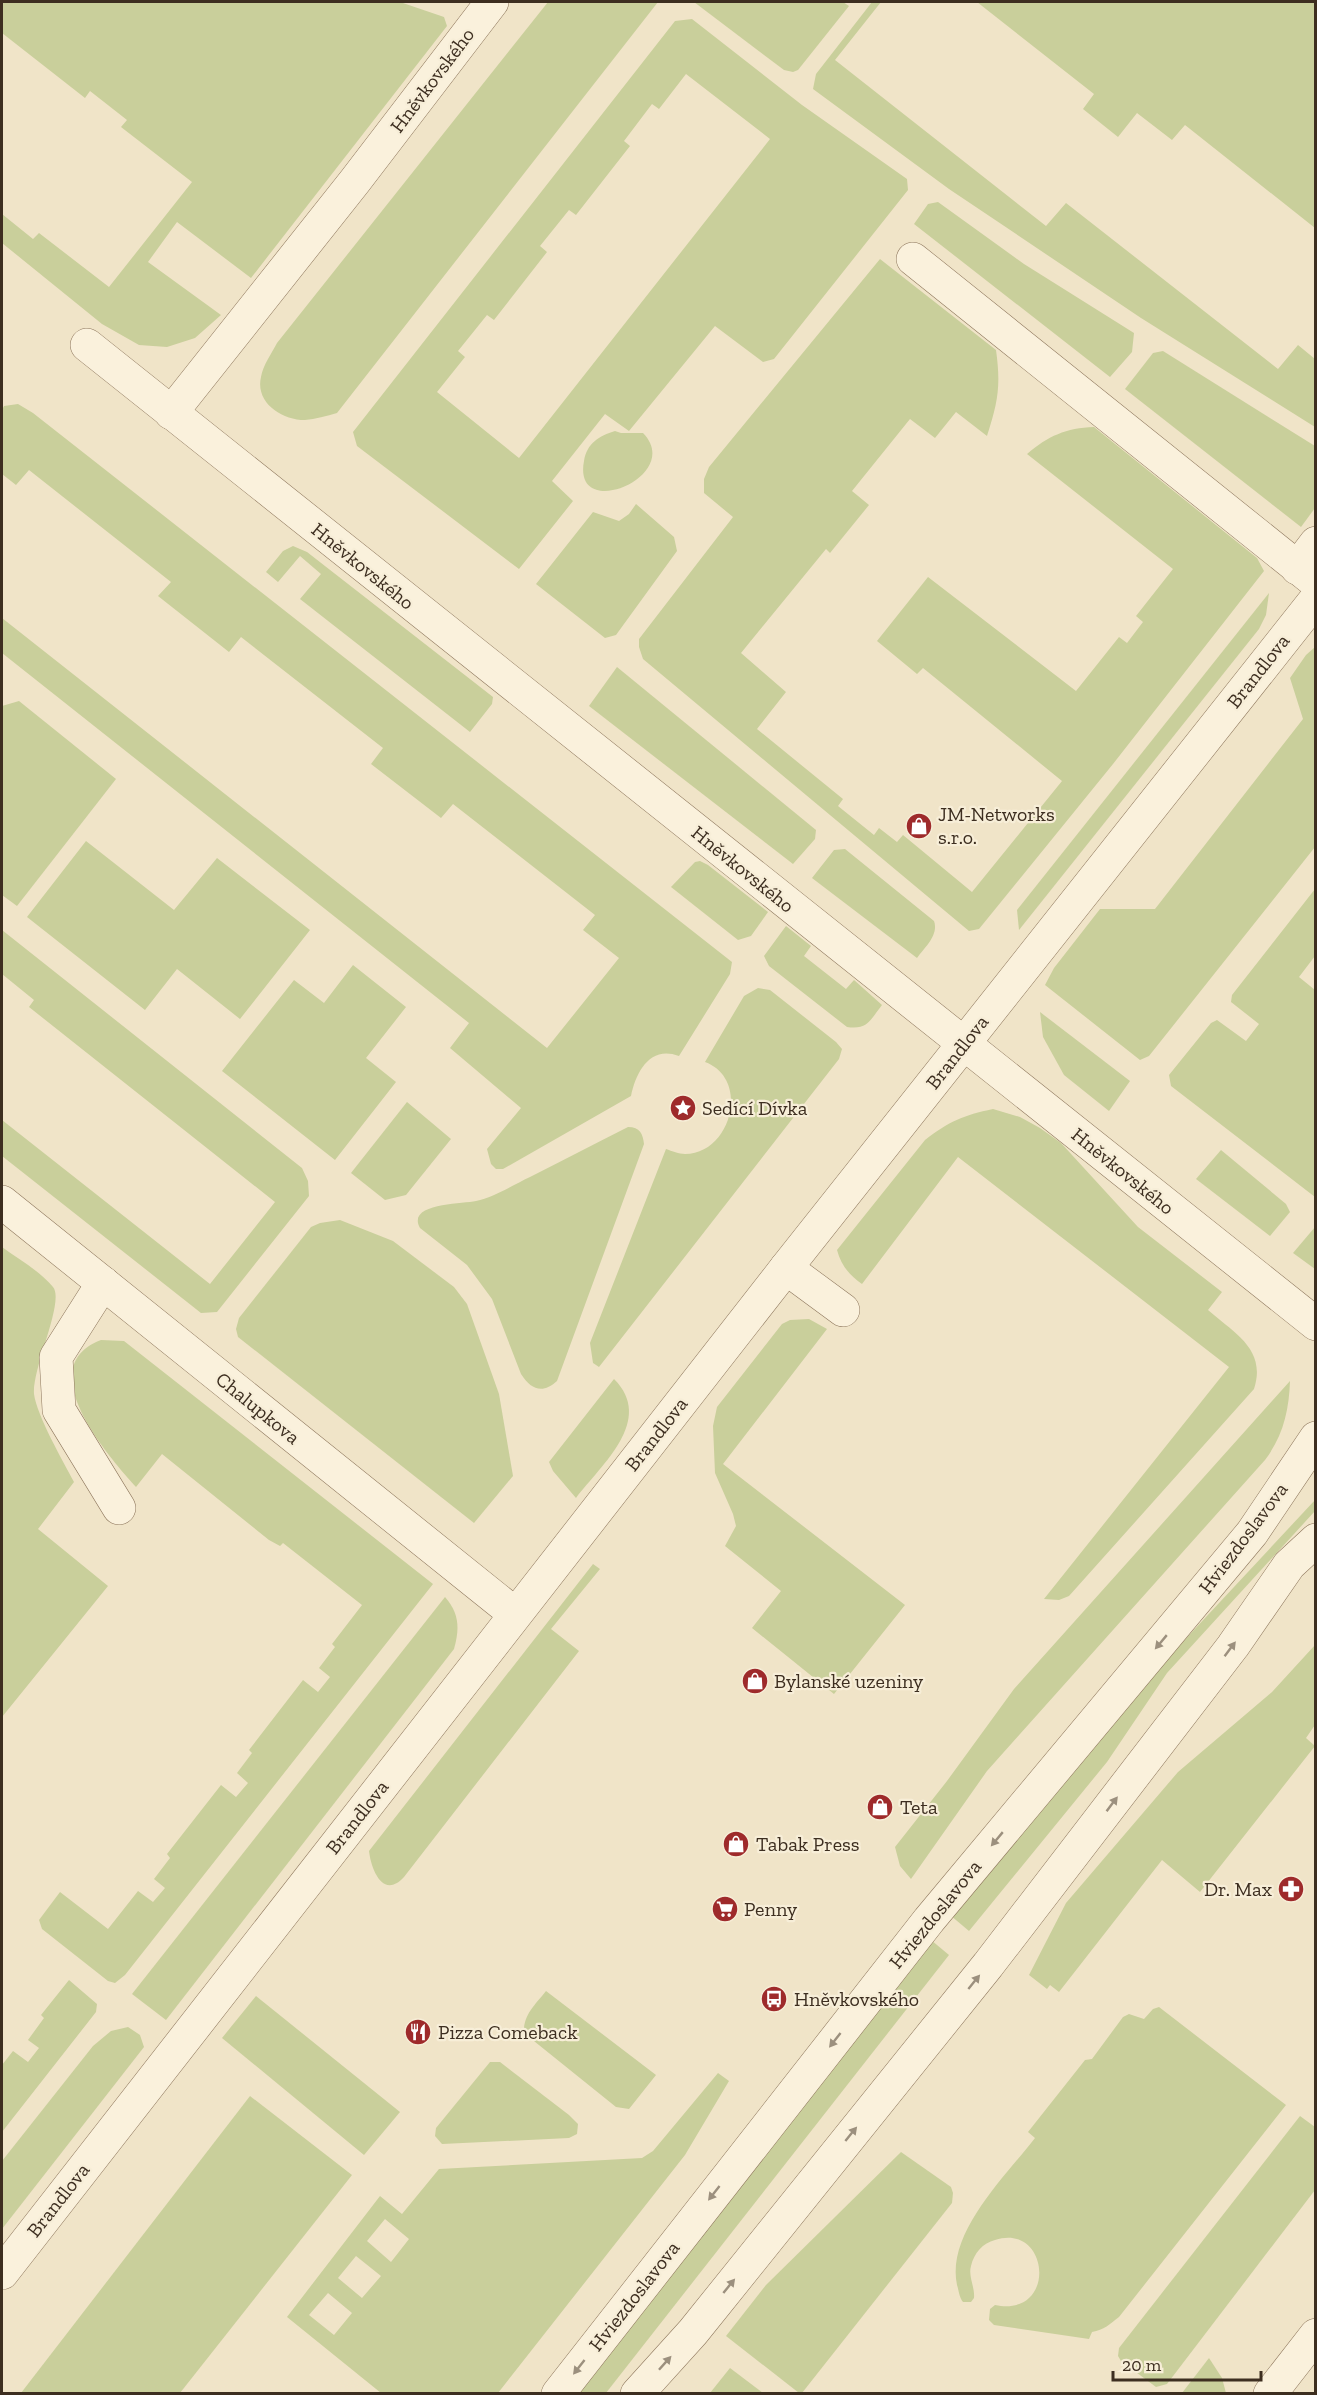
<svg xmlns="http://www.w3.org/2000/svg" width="1317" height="2395" viewBox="0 0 1317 2395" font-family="'Zilla Slab',serif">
<rect width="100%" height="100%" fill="#f0e4c8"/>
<!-- green -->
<g fill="#c9cf9b" fill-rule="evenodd">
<path d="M 2,2 L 400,2 L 444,17 L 447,26 L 251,278 L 177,222 L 148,262 L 221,315 L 195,338 L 167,347 L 139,345 L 102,324 L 2,243 L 2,214 L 33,239 L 39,233 L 109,287 L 192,182 L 121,127 L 127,120 L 90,91 L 85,98 L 2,33 Z"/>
<path d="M 548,2 L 658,2 L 337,413 C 327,416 315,419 305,420 C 281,420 255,402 261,377 C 263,365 272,353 277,343 Z"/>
<path d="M 694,2 L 843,2 L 849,6 L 798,70 L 793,72 L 784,70 Z"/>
<path d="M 872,2 L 881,2 L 835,60 L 1046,226 L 1066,203 L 1278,369 L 1298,345 L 1315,359 L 1315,427 L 1141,318 L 949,189 L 813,89 L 816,74 Z"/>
<path d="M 977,2 L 1315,2 L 1315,228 L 1185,125 L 1172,140 L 1137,113 L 1118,137 L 1083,109 L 1094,94 Z"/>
<path d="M 692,19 L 802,105 L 907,179 L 908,190 L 774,359 L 763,362 L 715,326 L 629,431 L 605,414 L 552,481 L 573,501 L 519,569 L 357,446 L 353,432 L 675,21 ZM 686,74 L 770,139 L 519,458 L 437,392 L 465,357 L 458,351 L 487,315 L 494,320 L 547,252 L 540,246 L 569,210 L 576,215 L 630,146 L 624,141 L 652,104 L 659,109 Z"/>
<path d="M 938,202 L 1024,264 L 1134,333 L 1132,352 L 1110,377 L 914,224 L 928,204 Z"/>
<path d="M 880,259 L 996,350 C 1001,386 998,402 987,436 L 956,412 L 935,438 L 910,419 L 852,491 L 869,505 L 830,553 L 826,549 L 741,653 L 786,692 L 757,729 L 843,799 L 838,806 L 874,835 L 879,828 L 897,842 L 903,835 L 972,892 L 1062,781 L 923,668 L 917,674 L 877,641 L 928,577 L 1076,691 L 1119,637 L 1127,643 L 1143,622 L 1136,616 L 1173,569 L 1027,454 C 1048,436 1066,428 1094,427 L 1257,558 L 1264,571 L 1113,764 L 979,929 L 969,931 L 643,659 L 639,647 L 639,639 L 733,517 L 704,493 L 704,479 L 709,467 Z"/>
<path d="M 1163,351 L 1315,446 L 1315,508 L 1301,527 L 1125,389 L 1153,353 Z"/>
<path d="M 18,404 L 33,413 L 732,962 L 730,974 L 679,1056 C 650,1045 636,1072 631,1096 L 503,1169 L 496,1169 L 491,1164 L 487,1149 L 521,1108 L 450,1048 L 469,1023 L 2,653 L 2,618 L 547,1048 L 619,958 L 583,930 L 595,915 L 453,804 L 441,818 L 371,764 L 383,748 L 241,637 L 229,652 L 158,596 L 171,582 L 29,470 L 16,485 L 2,474 L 2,410 L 4,406 Z"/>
<path d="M 615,431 L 621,433 L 643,433 C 685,476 572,523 584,461 C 587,443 599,436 615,431 Z"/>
<path d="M 636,504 L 674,537 L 677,551 L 616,635 L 605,638 L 536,584 L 593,512 L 619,521 L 629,514 Z"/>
<path d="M 293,546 L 307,552 L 493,697 L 492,704 L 470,732 L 300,599 L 321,574 L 300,556 L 278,582 L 266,572 L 283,551 Z"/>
<path d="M 1269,593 L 1266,615 L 1259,629 L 1019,930 L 1017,910 Z"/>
<path d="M 1315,647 L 1315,847 L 1149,1056 L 1140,1060 L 1045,985 L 1054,968 L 1100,909 L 1155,909 L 1303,719 L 1290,678 L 1306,655 Z"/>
<path d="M 617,667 L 816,830 L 815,839 L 793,864 L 589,706 Z"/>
<path d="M 19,701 L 116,779 L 17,906 L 2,895 L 2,706 Z"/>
<path d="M 86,841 L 174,910 L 217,858 L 310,930 L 240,1019 L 177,969 L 145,1010 L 27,917 Z"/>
<path d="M 845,849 L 934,921 C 939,935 925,947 917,958 L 812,878 L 834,850 Z"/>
<path d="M 700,861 L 708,865 L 768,912 L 751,936 L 738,940 L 671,887 L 695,862 Z"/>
<path d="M 1315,889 L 1315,956 L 1299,977 L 1315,990 L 1315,1197 L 1171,1086 L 1169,1075 L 1211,1023 L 1217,1020 L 1246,1041 L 1259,1024 L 1231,1002 L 1232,995 Z"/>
<path d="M 786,926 L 811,946 L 804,956 L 846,989 L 854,980 L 882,1005 C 870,1020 868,1030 847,1027 L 769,966 L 764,956 Z"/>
<path d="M 2,930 L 302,1168 L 308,1181 L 309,1196 L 217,1312 L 201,1313 L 2,1156 L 2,1120 L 210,1284 L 275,1202 L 29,1007 L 34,1000 L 2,974 Z"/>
<path d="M 353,965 L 406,1007 L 366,1058 L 396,1082 L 335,1160 L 222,1071 L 294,980 L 324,1003 Z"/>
<path d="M 758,988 L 770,990 L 836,1042 L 842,1049 L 839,1059 L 599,1367 L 593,1363 L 590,1343 L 666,1149 C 672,1151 679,1154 685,1154 C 731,1154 751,1079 705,1062 L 744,996 Z"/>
<path d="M 1040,1012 L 1130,1081 L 1109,1111 L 1064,1075 L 1043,1037 Z"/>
<path d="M 407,1102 L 451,1139 L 406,1195 L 385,1200 L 351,1173 Z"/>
<path d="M 993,1109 L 1020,1117 L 1040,1128 L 1061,1143 L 1138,1227 L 1222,1292 L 1208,1310 C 1234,1333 1267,1349 1254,1389 L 1069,1596 L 1059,1600 L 1044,1599 L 1229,1367 L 958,1157 L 862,1284 C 849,1275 841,1265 837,1250 L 925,1140 C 948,1122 964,1115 993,1109 Z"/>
<path d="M 628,1127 C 640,1127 643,1134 644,1144 L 557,1381 C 543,1394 531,1390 521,1374 L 492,1299 L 467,1265 L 420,1228 C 406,1203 462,1204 476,1201 C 494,1197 513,1185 530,1177 C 563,1160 595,1144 628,1127 Z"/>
<path d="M 1221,1150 L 1286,1204 L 1290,1212 L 1270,1236 L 1196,1179 Z"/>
<path d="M 340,1220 L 393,1241 L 454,1287 L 467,1304 L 499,1394 L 513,1476 L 474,1523 L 238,1337 L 236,1329 L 239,1318 L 311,1227 L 320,1223 Z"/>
<path d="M 1315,1227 L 1315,1269 L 1293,1253 Z"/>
<path d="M 2,1247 C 18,1259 40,1271 53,1287 C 65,1301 32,1368 34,1394 C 37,1416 63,1461 74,1482 L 38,1529 L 108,1586 L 2,1717 Z"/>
<path d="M 809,1319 L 827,1329 L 723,1464 L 905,1605 L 834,1694 L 752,1628 L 781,1591 L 725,1546 L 736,1526 L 733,1514 L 715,1473 L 713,1426 L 717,1407 L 782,1324 L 790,1320 Z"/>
<path d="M 101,1340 L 124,1341 L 433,1584 L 125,1975 L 115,1983 L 108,1981 L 42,1929 L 39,1920 L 60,1892 L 108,1929 L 138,1891 L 153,1902 L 165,1888 L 154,1879 L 170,1858 L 167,1854 L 221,1785 L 236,1797 L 248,1783 L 237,1773 L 252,1753 L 249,1750 L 303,1680 L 318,1692 L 330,1677 L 319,1668 L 335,1647 L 332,1644 L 362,1605 L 283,1543 L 280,1546 L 269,1540 L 162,1454 L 136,1487 C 108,1456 30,1367 101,1340 Z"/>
<path d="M 614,1379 C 655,1420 602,1464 576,1498 L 553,1471 L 549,1462 Z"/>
<path d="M 1290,1381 C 1289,1411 1283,1436 1265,1460 L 987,1771 L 911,1879 L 900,1866 L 895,1847 L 947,1781 L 1014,1689 Z"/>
<path d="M 1315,1500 L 1315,1511 L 1167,1673 L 1107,1762 L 969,1931 L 950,1915 L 1178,1647 Z"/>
<path d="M 593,1564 L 600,1569 L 551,1629 L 579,1651 L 404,1877 C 383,1900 371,1869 369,1851 Z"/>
<path d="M 445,1597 C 459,1613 460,1628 454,1649 L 166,2020 L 132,1994 Z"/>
<path d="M 1315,1645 L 1315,1725 L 1306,1738 L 1315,1746 L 1200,1892 L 1162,1860 L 1059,1992 L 1050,1985 L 1047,1989 L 1029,1975 L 1066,1903 L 1178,1772 L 1272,1692 Z"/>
<path d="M 931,1940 L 949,1955 L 606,2393 L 576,2394 Z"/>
<path d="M 69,1980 L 97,2004 L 96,2012 L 2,2132 L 2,2065 L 13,2051 L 28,2062 L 39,2048 L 28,2040 L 44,2018 L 41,2015 Z"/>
<path d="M 546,1991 L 656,2075 L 629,2109 L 616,2107 L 524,2033 C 523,2015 535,2005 546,1991 Z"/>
<path d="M 256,1996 L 400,2112 L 364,2155 L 222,2038 Z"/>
<path d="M 1159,2007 L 1286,2105 L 1119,2317 C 1110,2324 1104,2330 1092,2332 L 1089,2339 L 994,2325 L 989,2320 L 990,2309 L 995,2305 C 1058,2318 1050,2222 995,2240 C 983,2243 974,2253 971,2266 C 968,2276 975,2287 974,2298 L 971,2302 L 963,2302 C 959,2297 959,2291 957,2285 C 946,2233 1005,2177 1035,2138 L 1028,2132 L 1085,2060 L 1092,2059 L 1123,2017 L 1129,2014 L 1144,2019 L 1153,2009 Z"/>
<path d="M 128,2027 L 140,2035 L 144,2047 L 2,2229 L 2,2161 L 93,2046 L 111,2031 Z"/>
<path d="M 490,2062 L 500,2062 L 569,2115 L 578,2124 L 577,2134 L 569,2138 L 442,2144 L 435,2136 L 436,2128 Z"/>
<path d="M 718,2073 L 729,2081 L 685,2155 L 498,2393 L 381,2393 L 287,2317 L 380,2196 L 402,2214 L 439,2169 L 642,2158 L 653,2151 ZM 385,2219 L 409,2239 L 391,2262 L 367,2241 ZM 356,2256 L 381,2276 L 362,2298 L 338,2278 ZM 328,2293 L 352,2313 L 334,2335 L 309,2315 Z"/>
<path d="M 250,2096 L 352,2175 L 180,2393 L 21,2393 Z"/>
<path d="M 1300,2116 L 1315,2127 L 1315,2190 L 1167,2384 L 1156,2387 L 1121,2361 L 1118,2356 L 1119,2348 Z"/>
<path d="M 901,2152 L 951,2187 L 953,2193 L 952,2203 L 802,2393 L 799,2393 L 726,2336 L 766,2285 Z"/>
<path d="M 1209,2358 L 1222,2378 L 1226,2393 L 1182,2393 Z"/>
<path d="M 730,2368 L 763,2393 L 710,2393 Z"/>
</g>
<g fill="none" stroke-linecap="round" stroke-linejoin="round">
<defs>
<g id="minor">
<path d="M 913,259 L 1316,582"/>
<path d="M 87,345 L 1316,1324"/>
<path d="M 171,413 L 355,181 L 492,2"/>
<path d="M 1297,568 L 1316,543"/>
<path d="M 2,1202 L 515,1614"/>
<path d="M 786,1268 L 843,1310"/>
<path d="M 103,1283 L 56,1357 L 59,1410 L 119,1508"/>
<path d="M 2,2273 L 786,1268 L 1316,599"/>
<path d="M 558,2394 L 929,1920 L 1252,1533 L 1316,1438"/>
<path d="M 637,2394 L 693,2332 L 988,1965 L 1233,1646 L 1289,1565 L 1316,1540"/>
<path d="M 1270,2394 L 1316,2335"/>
</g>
</defs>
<!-- minor casing -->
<use href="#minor" stroke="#8d765c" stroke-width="34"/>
<!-- minor -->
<use href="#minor" stroke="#faf1dc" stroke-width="33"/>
</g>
<!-- one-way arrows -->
<defs><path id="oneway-solid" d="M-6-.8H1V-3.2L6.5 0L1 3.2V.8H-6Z" transform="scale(1.5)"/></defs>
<g fill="#9c907e">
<use href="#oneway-solid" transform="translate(1161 1642) rotate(130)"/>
<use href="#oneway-solid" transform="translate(1230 1649) rotate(-53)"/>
<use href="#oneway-solid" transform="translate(1112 1804) rotate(-53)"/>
<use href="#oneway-solid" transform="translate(997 1839) rotate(130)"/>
<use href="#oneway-solid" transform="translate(974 1982) rotate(-51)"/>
<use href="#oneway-solid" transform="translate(835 2040) rotate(128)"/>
<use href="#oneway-solid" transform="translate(851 2134) rotate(-51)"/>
<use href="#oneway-solid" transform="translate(714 2193) rotate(128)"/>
<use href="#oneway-solid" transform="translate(729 2286) rotate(-51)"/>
<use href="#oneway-solid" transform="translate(665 2363) rotate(-48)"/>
<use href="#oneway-solid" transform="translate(579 2367) rotate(128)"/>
</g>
<!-- icons -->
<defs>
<symbol id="shop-disc" viewBox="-11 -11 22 22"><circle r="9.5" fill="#9e2a2b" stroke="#f7eed8"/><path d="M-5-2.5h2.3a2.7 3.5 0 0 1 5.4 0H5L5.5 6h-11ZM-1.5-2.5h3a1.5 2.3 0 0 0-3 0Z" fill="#fff"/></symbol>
<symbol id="sight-disc" viewBox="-11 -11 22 22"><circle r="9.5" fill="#9e2a2b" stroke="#f7eed8"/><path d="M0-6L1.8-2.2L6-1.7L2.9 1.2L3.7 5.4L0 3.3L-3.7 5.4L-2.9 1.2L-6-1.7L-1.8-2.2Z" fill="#fff"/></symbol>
<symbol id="pharmacy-disc" viewBox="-11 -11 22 22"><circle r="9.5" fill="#9e2a2b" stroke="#f7eed8"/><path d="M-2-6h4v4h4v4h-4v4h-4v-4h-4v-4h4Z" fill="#fff"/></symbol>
<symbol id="supermarket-disc" viewBox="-11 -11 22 22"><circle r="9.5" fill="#9e2a2b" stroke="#f7eed8"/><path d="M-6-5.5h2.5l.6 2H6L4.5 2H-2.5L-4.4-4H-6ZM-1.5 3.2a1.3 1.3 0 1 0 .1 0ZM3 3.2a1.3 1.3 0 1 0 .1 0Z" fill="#fff"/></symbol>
<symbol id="bus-disc" viewBox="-11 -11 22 22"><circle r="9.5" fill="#9e2a2b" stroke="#f7eed8"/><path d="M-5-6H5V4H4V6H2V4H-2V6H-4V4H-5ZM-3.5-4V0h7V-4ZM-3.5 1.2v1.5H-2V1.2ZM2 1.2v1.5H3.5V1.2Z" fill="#fff"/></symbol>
<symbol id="restaurant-disc" viewBox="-11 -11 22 22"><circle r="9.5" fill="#9e2a2b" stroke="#f7eed8"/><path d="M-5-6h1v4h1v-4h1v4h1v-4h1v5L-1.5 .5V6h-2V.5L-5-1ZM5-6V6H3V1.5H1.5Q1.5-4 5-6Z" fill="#fff"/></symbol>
</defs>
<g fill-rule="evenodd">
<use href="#shop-disc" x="904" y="811" width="30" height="30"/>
<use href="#sight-disc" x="668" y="1093" width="30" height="30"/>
<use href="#shop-disc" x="740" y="1666" width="30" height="30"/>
<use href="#shop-disc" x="865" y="1792" width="30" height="30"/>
<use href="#shop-disc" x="721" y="1829" width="30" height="30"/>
<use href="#pharmacy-disc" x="1276" y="1874" width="30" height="30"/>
<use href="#supermarket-disc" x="710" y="1894" width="30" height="30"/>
<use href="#bus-disc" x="759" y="1984" width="30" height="30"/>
<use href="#restaurant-disc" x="403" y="2017" width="30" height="30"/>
</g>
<g text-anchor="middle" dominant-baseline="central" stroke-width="4.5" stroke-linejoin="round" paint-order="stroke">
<!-- street labels -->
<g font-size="20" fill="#3d2e20" stroke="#f7eed8">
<text transform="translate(432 80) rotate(-53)">Hněvkovského</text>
<text transform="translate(363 566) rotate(39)">Hněvkovského</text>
<text transform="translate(1258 671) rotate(-52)">Brandlova</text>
<text transform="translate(743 869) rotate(39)">Hněvkovského</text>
<text transform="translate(957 1052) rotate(-52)">Brandlova</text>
<text transform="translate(1123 1171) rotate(39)">Hněvkovského</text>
<text transform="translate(258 1408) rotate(39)">Chalupkova</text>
<text transform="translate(656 1434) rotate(-52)">Brandlova</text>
<text transform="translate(1243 1538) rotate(-53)">Hviezdoslavova</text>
<text transform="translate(357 1817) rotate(-52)">Brandlova</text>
<text transform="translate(935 1914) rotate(-51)">Hviezdoslavova</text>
<text transform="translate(58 2200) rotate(-52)">Brandlova</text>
<text transform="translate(634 2296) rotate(-52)">Hviezdoslavova</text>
</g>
<!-- poi labels -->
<g font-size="20" fill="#3d2e20" stroke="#f7eed8" text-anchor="start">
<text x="938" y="814">JM-Networks<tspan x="938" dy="23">s.r.o.</tspan></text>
<text x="702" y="1108">Sedící Dívka</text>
<text x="774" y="1681">Bylanské uzeniny</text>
<text x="900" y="1807">Teta</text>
<text x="756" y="1844">Tabak Press</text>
<text x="1272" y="1889" text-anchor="end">Dr. Max</text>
<text x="744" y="1909">Penny</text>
<text x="794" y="1999">Hněvkovského</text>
<text x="438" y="2032">Pizza Comeback</text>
</g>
</g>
<!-- border -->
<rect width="1317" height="2395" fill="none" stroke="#3d2e20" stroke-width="6"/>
<!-- scale -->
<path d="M1113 2371v9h148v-9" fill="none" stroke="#3d2e20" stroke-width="3"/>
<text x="1122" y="2371" font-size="18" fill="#3d2e20" stroke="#f7eed8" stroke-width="4.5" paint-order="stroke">20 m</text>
</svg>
